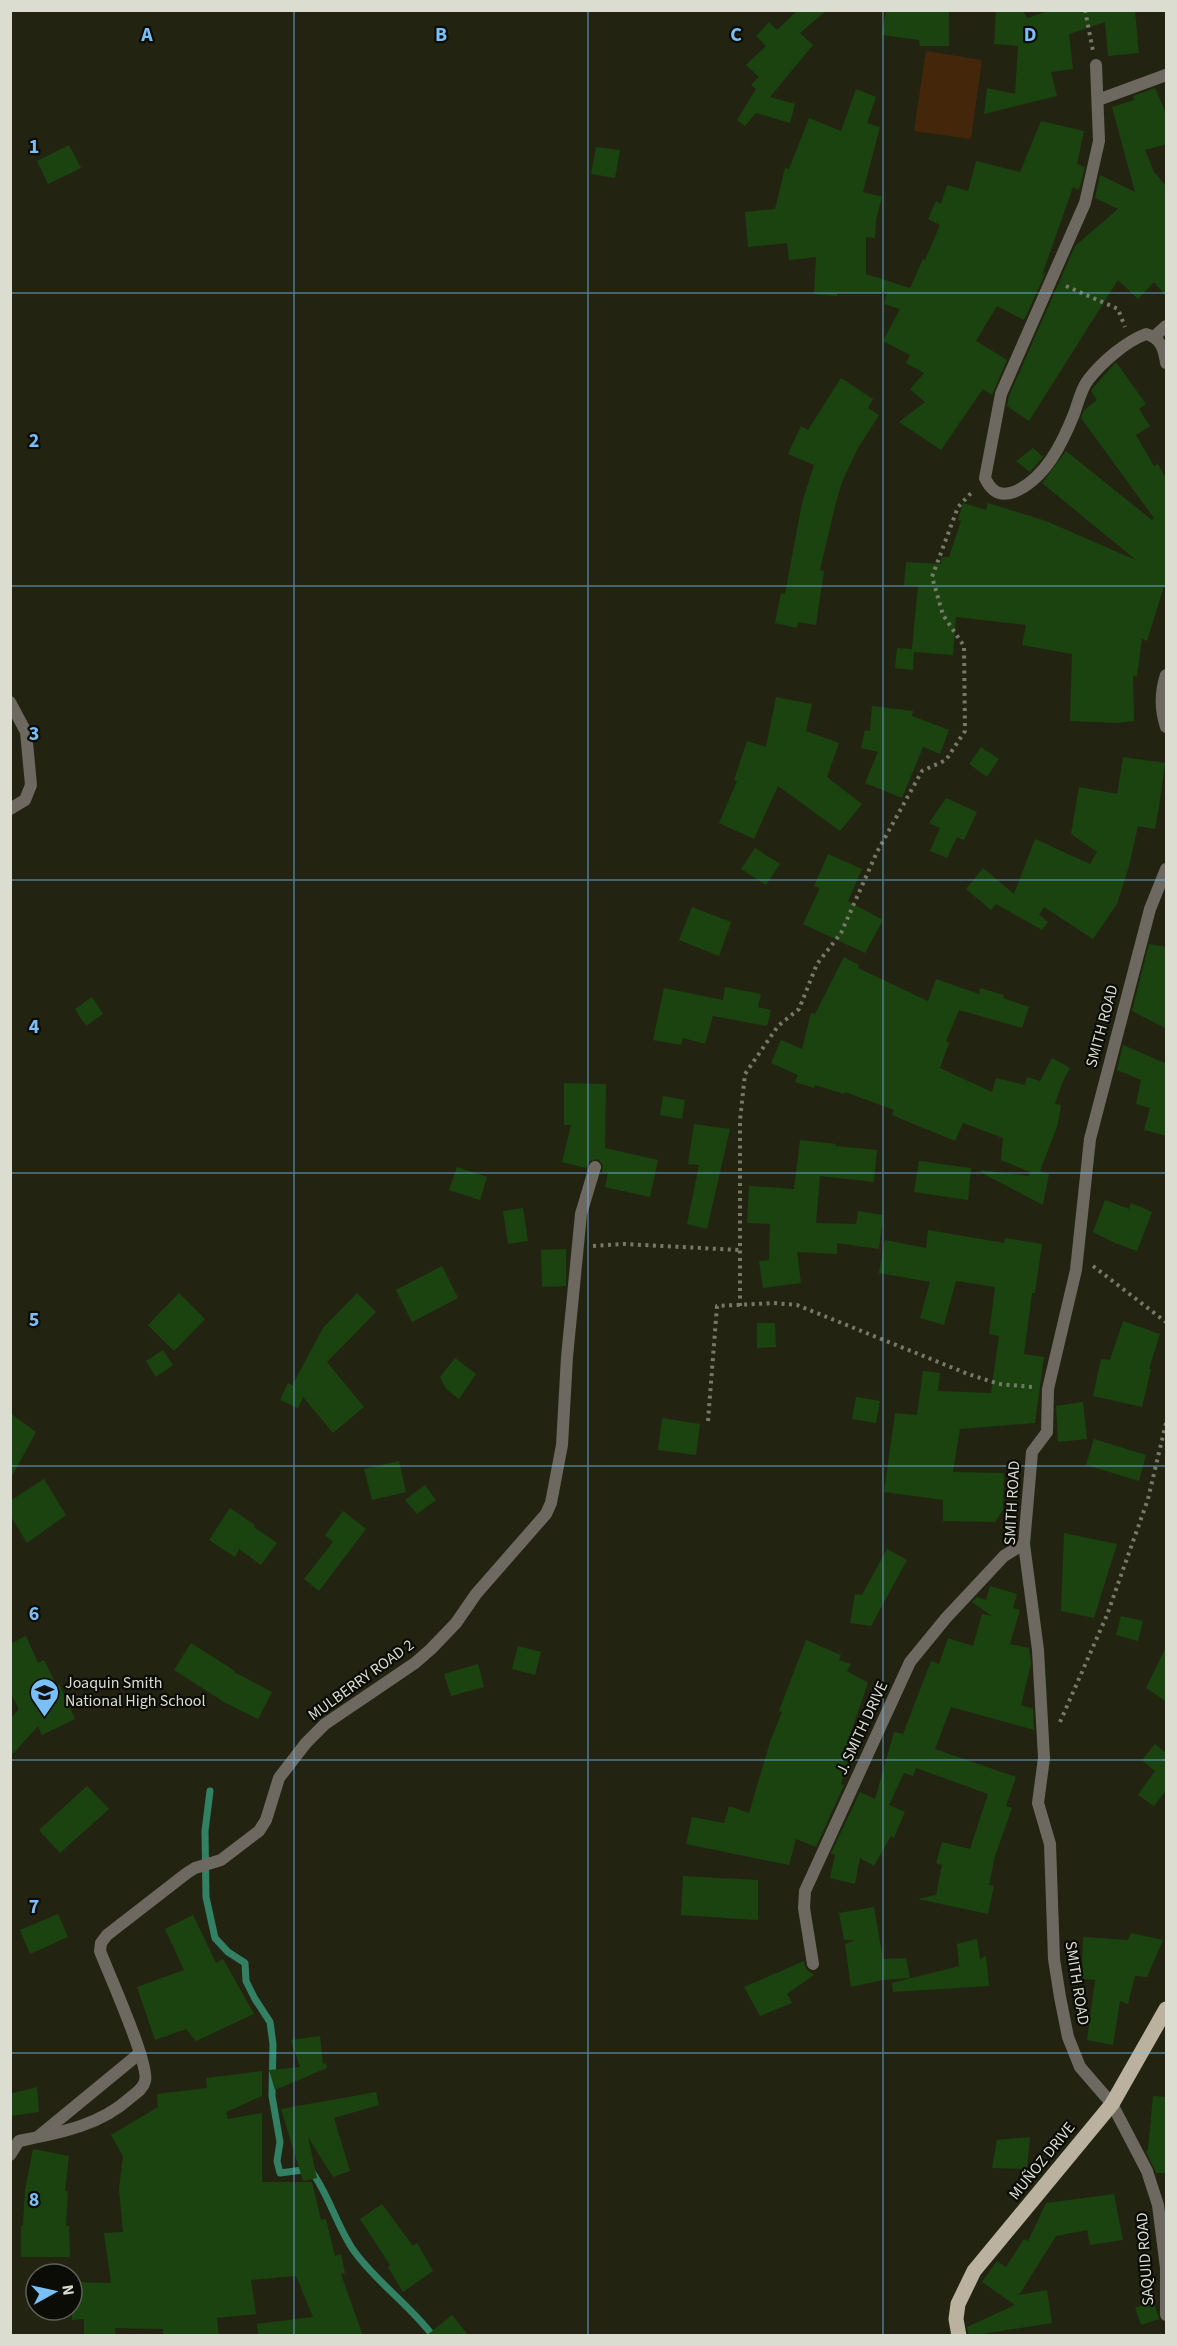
<svg xmlns="http://www.w3.org/2000/svg" width="1177" height="2346" viewBox="0 0 1177 2346" font-family="'Source Sans 3',sans-serif">
<rect width="100%" height="100%" fill="#222411"/>
<!-- green -->
<path fill="#44270b" d="M 926,51 L 982,60 L 971,139 L 914,131 Z"/>
<g fill="none" stroke-linecap="round" stroke-linejoin="round">
<!-- stream -->
<path stroke="#328164" stroke-width="7" d="M 210,1791 L 205,1831 L 206,1897 L 215,1938 L 228,1952 L 245,1963 L 246,1981 L 255,1999 L 270,2022 L 273,2044 L 272,2096 L 280,2142 L 277,2161 L 280,2173 L 310,2169 C 329,2194 336,2225 354,2251 C 377,2283 409,2304 433,2336"/>
</g>
<!-- building -->
<g fill="#1b4310">
<path d="M 798,10 L 827,10 L 800,33 L 813,45 L 770,97 L 795,104 L 790,123 L 756,113 L 745,126 L 737,120 L 756,89 L 751,85 L 759,77 L 746,65 L 766,46 L 756,36 L 769,22 L 777,30 Z"/>
<path d="M 886,10 L 949,10 L 949,46 L 920,46 L 919,40 L 882,35 Z"/>
<path d="M 996,10 L 1023,10 L 1027,18 L 1051,10 L 1135,10 L 1139,53 L 1108,56 L 1105,22 L 1069,34 L 1073,69 L 1051,72 L 1057,96 L 984,114 L 987,88 L 1015,94 L 1018,46 L 994,44 Z"/>
<path d="M 1155,88 L 1167,116 L 1167,144 L 1145,150 L 1154,172 L 1167,187 L 1167,298 L 1154,282 L 1138,299 L 1118,280 L 1029,421 L 1007,406 L 1009,396 L 1075,246 L 1118,209 L 1095,198 L 1100,175 L 1135,192 L 1112,107 L 1134,100 L 1133,96 Z"/>
<path d="M 856,89 L 876,97 L 867,123 L 880,127 L 863,192 L 882,197 L 876,220 L 875,238 L 866,237 L 866,274 L 910,288 L 923,259 L 925,260 L 940,225 L 928,219 L 936,201 L 941,204 L 947,185 L 968,191 L 976,161 L 1020,172 L 1041,121 L 1084,131 L 1077,164 L 1085,167 L 1079,190 L 1073,187 L 1042,275 L 1046,272 L 1024,320 L 997,306 L 976,341 L 1007,360 L 992,395 L 983,389 L 941,450 L 899,422 L 925,402 L 910,389 L 924,373 L 906,363 L 910,355 L 883,341 L 900,309 L 884,304 L 887,293 L 837,293 L 837,296 L 814,294 L 816,257 L 789,260 L 787,243 L 748,247 L 745,212 L 775,209 L 785,168 L 789,169 L 809,118 L 841,131 Z"/>
<path d="M 69,145 L 81,168 L 48,184 L 37,161 Z"/>
<path d="M 596,147 L 620,150 L 615,178 L 591,174 Z"/>
<path d="M 1116,362 L 1146,404 L 1139,409 L 1150,426 L 1136,435 L 1154,466 L 1158,464 L 1167,481 L 1167,585 L 1164,586 L 1147,641 L 1142,639 L 1137,676 L 1133,676 L 1134,721 L 1118,723 L 1070,721 L 1072,654 L 1022,645 L 1026,625 L 956,617 L 953,655 L 914,652 L 913,670 L 895,668 L 897,648 L 912,649 L 918,586 L 904,585 L 906,562 L 941,564 L 941,557 L 949,557 L 961,521 L 958,520 L 963,503 L 986,510 L 988,503 L 1046,521 L 1136,560 L 1042,483 L 1066,451 L 1152,520 L 1154,518 L 1081,418 L 1084,410 L 1097,400 L 1091,391 L 1093,388 Z"/>
<path d="M 841,378 L 873,399 L 868,408 L 879,415 L 858,448 L 842,482 L 836,502 L 820,570 L 824,571 L 816,625 L 798,622 L 797,628 L 775,623 L 781,593 L 785,594 L 802,503 L 814,465 L 788,454 L 801,426 L 808,430 Z"/>
<path d="M 1033,448 L 1043,457 L 1030,472 L 1016,461 Z"/>
<path d="M 776,697 L 812,704 L 806,731 L 839,743 L 827,777 L 862,804 L 840,831 L 778,786 L 754,839 L 719,823 L 737,781 L 734,780 L 747,741 L 766,747 Z"/>
<path d="M 872,706 L 913,711 L 912,716 L 949,730 L 940,754 L 923,747 L 902,798 L 865,783 L 878,752 L 861,748 L 865,730 L 870,731 Z"/>
<path d="M 981,747 L 999,759 L 987,777 L 969,764 Z"/>
<path d="M 1123,757 L 1165,763 L 1159,807 L 1155,829 L 1138,826 L 1129,866 L 1117,904 L 1093,939 L 1044,907 L 1039,915 L 1048,922 L 1042,930 L 996,904 L 991,910 L 966,889 L 983,868 L 1014,894 L 1035,839 L 1090,864 L 1097,852 L 1071,834 L 1079,787 L 1117,794 Z"/>
<path d="M 946,798 L 977,812 L 964,840 L 957,837 L 947,858 L 930,851 L 940,828 L 929,823 Z"/>
<path d="M 755,848 L 780,864 L 766,885 L 741,869 Z"/>
<path d="M 828,854 L 862,869 L 848,901 L 883,920 L 865,953 L 803,924 L 820,888 L 814,886 Z"/>
<path d="M 692,907 L 731,922 L 719,956 L 679,940 Z"/>
<path d="M 1149,944 L 1167,947 L 1167,1029 L 1132,1011 Z"/>
<path d="M 844,957 L 859,965 L 858,968 L 928,1001 L 936,979 L 979,994 L 980,988 L 1004,995 L 1003,998 L 1029,1007 L 1022,1028 L 959,1010 L 946,1041 L 949,1043 L 940,1068 L 992,1092 L 996,1078 L 1025,1085 L 1027,1077 L 1040,1081 L 1052,1058 L 1070,1068 L 1062,1083 L 1055,1104 L 1061,1105 L 1058,1124 L 1040,1171 L 1049,1174 L 1043,1205 L 980,1172 L 981,1170 L 1029,1176 L 1030,1172 L 1001,1160 L 1003,1138 L 963,1123 L 955,1141 L 892,1115 L 894,1110 L 845,1092 L 844,1094 L 815,1085 L 814,1088 L 795,1082 L 798,1075 L 771,1063 L 781,1040 L 802,1049 L 811,1013 L 815,1014 Z"/>
<path d="M 725,987 L 761,994 L 758,1007 L 771,1010 L 767,1026 L 713,1016 L 705,1044 L 683,1038 L 681,1045 L 653,1040 L 664,988 L 723,1000 Z"/>
<path d="M 92,997 L 103,1014 L 86,1026 L 75,1009 Z"/>
<path d="M 1123,1045 L 1167,1064 L 1167,1136 L 1144,1130 L 1150,1108 L 1136,1104 L 1141,1080 L 1117,1070 Z"/>
<path d="M 564,1083 L 606,1084 L 605,1148 L 658,1160 L 650,1197 L 605,1187 L 608,1173 L 602,1172 L 603,1165 L 598,1159 L 590,1161 L 586,1168 L 562,1162 L 571,1125 L 564,1125 Z"/>
<path d="M 663,1096 L 685,1100 L 682,1119 L 660,1115 Z"/>
<path d="M 694,1124 L 730,1129 L 707,1229 L 687,1224 L 699,1165 L 688,1164 Z"/>
<path d="M 800,1140 L 836,1144 L 835,1146 L 877,1150 L 874,1182 L 820,1176 L 816,1223 L 856,1224 L 858,1211 L 883,1215 L 879,1249 L 837,1243 L 837,1254 L 797,1252 L 801,1283 L 763,1288 L 759,1261 L 769,1260 L 770,1224 L 747,1223 L 749,1186 L 794,1189 Z"/>
<path d="M 919,1161 L 971,1168 L 968,1200 L 914,1192 Z"/>
<path d="M 457,1167 L 487,1177 L 480,1200 L 449,1190 Z"/>
<path d="M 1105,1200 L 1129,1209 L 1131,1203 L 1152,1212 L 1137,1251 L 1115,1243 L 1093,1232 Z"/>
<path d="M 523,1208 L 528,1241 L 508,1244 L 503,1211 Z"/>
<path d="M 928,1230 L 1004,1243 L 1005,1238 L 1042,1244 L 1035,1293 L 1032,1293 L 1024,1354 L 1044,1357 L 1035,1423 L 960,1429 L 953,1472 L 1004,1473 L 1003,1510 L 995,1522 L 943,1521 L 943,1500 L 884,1492 L 895,1413 L 917,1415 L 923,1371 L 940,1373 L 938,1391 L 991,1393 L 999,1336 L 989,1334 L 995,1287 L 956,1281 L 944,1325 L 920,1318 L 930,1282 L 879,1273 L 885,1240 L 926,1248 Z"/>
<path d="M 566,1249 L 566,1286 L 542,1287 L 541,1250 Z"/>
<path d="M 442,1266 L 458,1298 L 412,1322 L 396,1290 Z"/>
<path d="M 179,1293 L 205,1319 L 174,1351 L 148,1325 Z"/>
<path d="M 357,1293 L 376,1312 L 327,1362 L 364,1407 L 333,1433 L 303,1397 L 298,1408 L 280,1400 L 288,1383 L 294,1386 L 293,1384 L 323,1328 Z"/>
<path d="M 1123,1321 L 1160,1334 L 1149,1369 L 1151,1369 L 1142,1407 L 1093,1396 L 1101,1359 L 1110,1360 Z"/>
<path d="M 757,1323 L 775,1323 L 776,1347 L 757,1348 Z"/>
<path d="M 163,1350 L 173,1365 L 156,1377 L 146,1361 Z"/>
<path d="M 455,1358 L 476,1374 L 459,1399 L 446,1389 L 440,1377 Z"/>
<path d="M 856,1397 L 880,1401 L 876,1423 L 852,1419 Z"/>
<path d="M 1083,1402 L 1087,1439 L 1058,1442 L 1056,1406 Z"/>
<path d="M 10,1413 L 36,1432 L 10,1480 Z"/>
<path d="M 662,1418 L 700,1424 L 696,1455 L 658,1450 Z"/>
<path d="M 1094,1439 L 1146,1455 L 1139,1481 L 1086,1465 Z"/>
<path d="M 399,1461 L 406,1492 L 372,1500 L 364,1469 Z"/>
<path d="M 44,1479 L 66,1515 L 27,1543 L 10,1515 L 10,1501 Z"/>
<path d="M 425,1485 L 436,1500 L 417,1514 L 405,1500 Z"/>
<path d="M 230,1508 L 255,1525 L 254,1527 L 277,1543 L 261,1565 L 239,1549 L 235,1557 L 209,1540 Z"/>
<path d="M 343,1511 L 366,1529 L 319,1591 L 304,1579 L 333,1542 L 325,1535 Z"/>
<path d="M 1064,1533 L 1117,1544 L 1094,1618 L 1061,1611 Z"/>
<path d="M 887,1549 L 907,1560 L 871,1626 L 850,1623 L 855,1594 L 862,1595 Z"/>
<path d="M 990,1586 L 1017,1594 L 1013,1608 L 1020,1610 L 1010,1644 L 1029,1648 L 1031,1664 L 1021,1705 L 1033,1709 L 1034,1730 L 951,1707 L 935,1749 L 1016,1777 L 1006,1806 L 1012,1808 L 995,1856 L 989,1885 L 994,1886 L 988,1914 L 918,1899 L 936,1895 L 942,1865 L 936,1863 L 942,1842 L 970,1849 L 988,1794 L 916,1768 L 913,1776 L 904,1773 L 889,1805 L 905,1812 L 894,1838 L 891,1836 L 874,1866 L 860,1858 L 855,1884 L 830,1878 L 835,1855 L 831,1853 L 860,1792 L 875,1799 L 894,1732 L 903,1734 L 931,1661 L 939,1664 L 948,1638 L 973,1646 L 982,1614 L 992,1616 L 972,1602 L 977,1597 L 986,1600 Z"/>
<path d="M 1121,1616 L 1143,1621 L 1138,1641 L 1116,1635 Z"/>
<path d="M 26,1636 L 38,1663 L 44,1660 L 57,1686 L 59,1684 L 75,1719 L 42,1735 L 38,1726 L 10,1757 L 10,1719 L 19,1709 L 10,1692 L 10,1644 Z"/>
<path d="M 806,1640 L 841,1655 L 839,1660 L 851,1664 L 847,1671 L 868,1683 L 848,1741 L 853,1743 L 841,1784 L 844,1785 L 816,1847 L 796,1839 L 789,1865 L 686,1844 L 692,1817 L 724,1823 L 729,1806 L 749,1813 L 771,1739 L 782,1712 L 779,1711 Z"/>
<path d="M 191,1643 L 235,1671 L 234,1672 L 272,1692 L 258,1719 L 224,1702 L 174,1670 Z"/>
<path d="M 1167,1645 L 1167,1702 L 1146,1688 Z"/>
<path d="M 518,1646 L 541,1652 L 535,1675 L 512,1669 Z"/>
<path d="M 478,1664 L 484,1687 L 451,1696 L 444,1674 Z"/>
<path d="M 1155,1744 L 1167,1754 L 1167,1789 L 1154,1806 L 1138,1795 L 1155,1771 L 1142,1760 Z"/>
<path d="M 87,1786 L 109,1809 L 60,1853 L 39,1830 Z"/>
<path d="M 683,1876 L 758,1880 L 758,1920 L 681,1915 Z"/>
<path d="M 874,1907 L 883,1959 L 906,1958 L 910,1978 L 883,1980 L 851,1987 L 845,1944 L 855,1940 L 844,1940 L 839,1913 Z"/>
<path d="M 58,1914 L 68,1937 L 30,1954 L 20,1930 Z"/>
<path d="M 193,1915 L 216,1963 L 223,1959 L 254,2014 L 196,2041 L 186,2029 L 155,2040 L 137,1987 L 184,1970 L 165,1929 Z"/>
<path d="M 1131,1933 L 1163,1940 L 1147,1977 L 1135,1976 L 1128,2004 L 1120,2001 L 1113,2045 L 1087,2040 L 1095,1980 L 1082,1979 L 1083,1937 L 1128,1940 Z"/>
<path d="M 977,1939 L 980,1959 L 986,1956 L 989,1986 L 893,1992 L 892,1983 L 959,1966 L 957,1944 Z"/>
<path d="M 804,1961 L 806,1969 L 814,1975 L 787,1994 L 792,2003 L 760,2016 L 744,1987 Z"/>
<path d="M 320,2036 L 323,2064 L 326,2063 L 327,2068 L 275,2090 L 269,2070 L 300,2067 L 291,2040 Z"/>
<path d="M 262,2071 L 262,2096 L 226,2112 L 228,2119 L 262,2113 L 262,2182 L 312,2182 L 321,2220 L 326,2219 L 335,2256 L 341,2254 L 345,2273 L 341,2274 L 363,2336 L 258,2336 L 257,2324 L 313,2317 L 296,2276 L 251,2280 L 256,2314 L 217,2318 L 219,2336 L 163,2336 L 163,2329 L 115,2328 L 116,2336 L 84,2336 L 84,2319 L 72,2320 L 72,2282 L 111,2283 L 104,2233 L 123,2232 L 119,2189 L 123,2156 L 111,2135 L 158,2107 L 157,2094 L 207,2088 L 206,2078 Z"/>
<path d="M 37,2087 L 39,2112 L 10,2116 L 10,2094 Z"/>
<path d="M 376,2092 L 379,2105 L 334,2118 L 350,2171 L 333,2177 L 308,2137 L 317,2178 L 303,2181 L 281,2109 Z"/>
<path d="M 1153,2096 L 1167,2097 L 1167,2173 L 1156,2173 L 1146,2151 L 1148,2150 Z"/>
<path d="M 1030,2137 L 1027,2169 L 992,2168 L 997,2140 Z"/>
<path d="M 33,2149 L 69,2156 L 65,2191 L 68,2191 L 66,2226 L 69,2226 L 70,2257 L 21,2257 L 21,2226 L 23,2226 L 25,2190 Z"/>
<path d="M 1114,2194 L 1123,2240 L 1090,2245 L 1087,2230 L 1056,2236 L 1019,2295 L 1047,2290 L 1052,2323 L 969,2336 L 967,2327 L 1015,2305 L 982,2282 L 997,2261 L 1006,2267 L 1024,2239 L 1028,2241 L 1046,2203 Z"/>
<path d="M 382,2204 L 413,2246 L 417,2243 L 433,2271 L 403,2292 L 388,2267 L 390,2265 L 360,2219 Z"/>
<path d="M 1153,2301 L 1159,2319 L 1141,2325 L 1135,2308 Z"/>
<path d="M 452,2315 L 469,2336 L 426,2336 Z"/>
</g>
<g fill="none" stroke-linecap="round" stroke-linejoin="round">
<!-- path -->
<g stroke="#767868" stroke-width="4" stroke-dasharray="3 4.5" stroke-linecap="butt">
<path d="M 1085,10 L 1093,51"/>
<path d="M 1066,286 L 1118,309 L 1125,327"/>
<path d="M 593,1246 L 624,1244 L 739,1250"/>
<path d="M 1093,1266 L 1166,1322"/>
<path d="M 740,1306 L 740,1120 L 745,1074 L 778,1026 L 799,1009 L 817,964 L 841,933 L 877,852 L 922,771 L 946,760 L 965,731 L 964,646 L 943,615 L 932,577 L 958,507 L 972,492"/>
<path d="M 708,1421 L 717,1306 L 774,1303 L 797,1305 L 968,1374 L 999,1384 L 1033,1387"/>
<path d="M 1060,1722 L 1107,1615 L 1148,1499 L 1166,1423"/>
</g>
<!-- street -->
<g stroke="#6d6960" stroke-width="12">
<path d="M 1096,65 L 1099,141 L 1085,203 L 1001,394 L 985,478 C 991,491 999,497 1014,492 C 1045,479 1062,444 1074,414 C 1078,403 1081,389 1088,380 C 1102,362 1125,342 1146,334 C 1161,338 1164,349 1166,363"/>
<path d="M 1098,100 L 1166,75"/>
<path d="M 1155,336 L 1166,326"/>
<path d="M 1166,675 C 1160,693 1160,709 1166,727"/>
<path d="M 10,702 L 26,732 L 31,785 L 25,800 L 10,809"/>
<path d="M 1166,869 L 1150,909 L 1090,1139 L 1076,1270 L 1048,1389 L 1047,1432 L 1032,1452 L 1024,1544 L 1038,1650 L 1044,1758 L 1038,1803 L 1050,1844 L 1054,1959 L 1060,1997 L 1068,2037 L 1080,2067 L 1112,2104 L 1147,2171 L 1158,2205 L 1166,2268 L 1166,2315"/>
<path d="M 813,1964 L 804,1908 L 805,1891 L 910,1662 L 946,1618 L 1004,1556 L 1024,1544"/>
<path d="M 39,2136 L 140,2053"/>
<path d="M 10,2155 L 19,2141 C 59,2133 99,2126 130,2098 C 136,2093 143,2089 145,2081 C 150,2065 108,1972 100,1951 L 101,1943 L 107,1935 L 187,1873 L 195,1868 L 221,1860 L 259,1831 L 266,1820 L 279,1778 L 306,1743 L 325,1724 L 415,1663 L 431,1649 L 456,1623 L 476,1594 L 546,1514 L 551,1503 L 562,1445 L 567,1357 L 581,1214 L 595,1167"/>
</g>
<!-- primary -->
<path stroke="#bab19f" stroke-width="15" d="M 959,2336 L 956,2319 L 958,2304 L 974,2271 L 1112,2104 L 1166,2009"/>
</g>
<!-- grid -->
<path fill="none" stroke="#79bff8" stroke-width="1.5" stroke-opacity="0.55" d="M 294,10 L 294,2336M 588,10 L 588,2336M 883,10 L 883,2336M 10,293 L 1166,293M 10,586 L 1166,586M 10,880 L 1166,880M 10,1173 L 1166,1173M 10,1466 L 1166,1466M 10,1760 L 1166,1760M 10,2053 L 1166,2053"/>
<!-- icons -->
<defs>
<symbol id="school-pin" viewBox="-11 -11 22 30"><path d="M0 17L-7.5 6A9.5 9.5 0 1 1 7.5 6Z" fill="#79bff8" stroke="#0b0c05"/><path d="M0-5L7-2L0 1L-7-2ZM-4 1L0 2.5L4 1V4Q0 6-4 4Z" fill="#111"/></symbol>
</defs>
<g fill-rule="evenodd">
<use href="#school-pin" x="28" y="1676" width="33" height="45"/>
</g>
<g text-anchor="middle" dominant-baseline="central" stroke-width="4.5" stroke-linejoin="round" paint-order="stroke">
<!-- street labels -->
<g font-size="16" fill="#dbddd1" stroke="#0b0c05">
<text transform="translate(1102 1026) rotate(-75)">SMITH ROAD</text>
<text transform="translate(1012 1503) rotate(-87)">SMITH ROAD</text>
<text transform="translate(361 1680) rotate(-36)">MULBERRY ROAD 2</text>
<text transform="translate(862 1728) rotate(-65)">J. SMITH DRIVE</text>
<text transform="translate(1077 1983) rotate(81)">SMITH ROAD</text>
<text transform="translate(1042 2161) rotate(-51)">MUÑOZ DRIVE</text>
<text transform="translate(1145 2259) rotate(-94)">SAQUID ROAD</text>
</g>
<!-- poi labels -->
<g font-size="16" fill="#dbddd1" stroke="#0b0c05" text-anchor="start">
<text x="65" y="1683">Joaquin Smith<tspan x="65" dy="18">National High School</tspan></text>
</g>
</g>
<g font-size="20" text-anchor="middle" font-weight="bold" fill="#79bff8" stroke="#0b0c05" stroke-width="4.5" stroke-linejoin="round" paint-order="stroke">
<text x="147" y="41">A</text>
<text x="441" y="41">B</text>
<text x="736" y="41">C</text>
<text x="1030" y="41">D</text>
<text x="34" y="153">1</text>
<text x="34" y="447">2</text>
<text x="34" y="740">3</text>
<text x="34" y="1033">4</text>
<text x="34" y="1326">5</text>
<text x="34" y="1620">6</text>
<text x="34" y="1913">7</text>
<text x="34" y="2206">8</text>
</g>
<!-- border -->
<rect width="1177" height="2346" fill="none" stroke="#dbddd1" stroke-width="24"/>
<!-- north arrow -->
<g transform="translate(54 2292) rotate(82)"><circle r="28" fill="#0b0c05" stroke="#5e6057" stroke-width="1.5"/>
<path d="M0-4.5L10 22L0 15L-10 22Z" fill="#79bff8"/>
<text y="-9" font-size="16" font-weight="bold" text-anchor="middle" fill="#dbddd1">N</text>
</g>
</svg>
